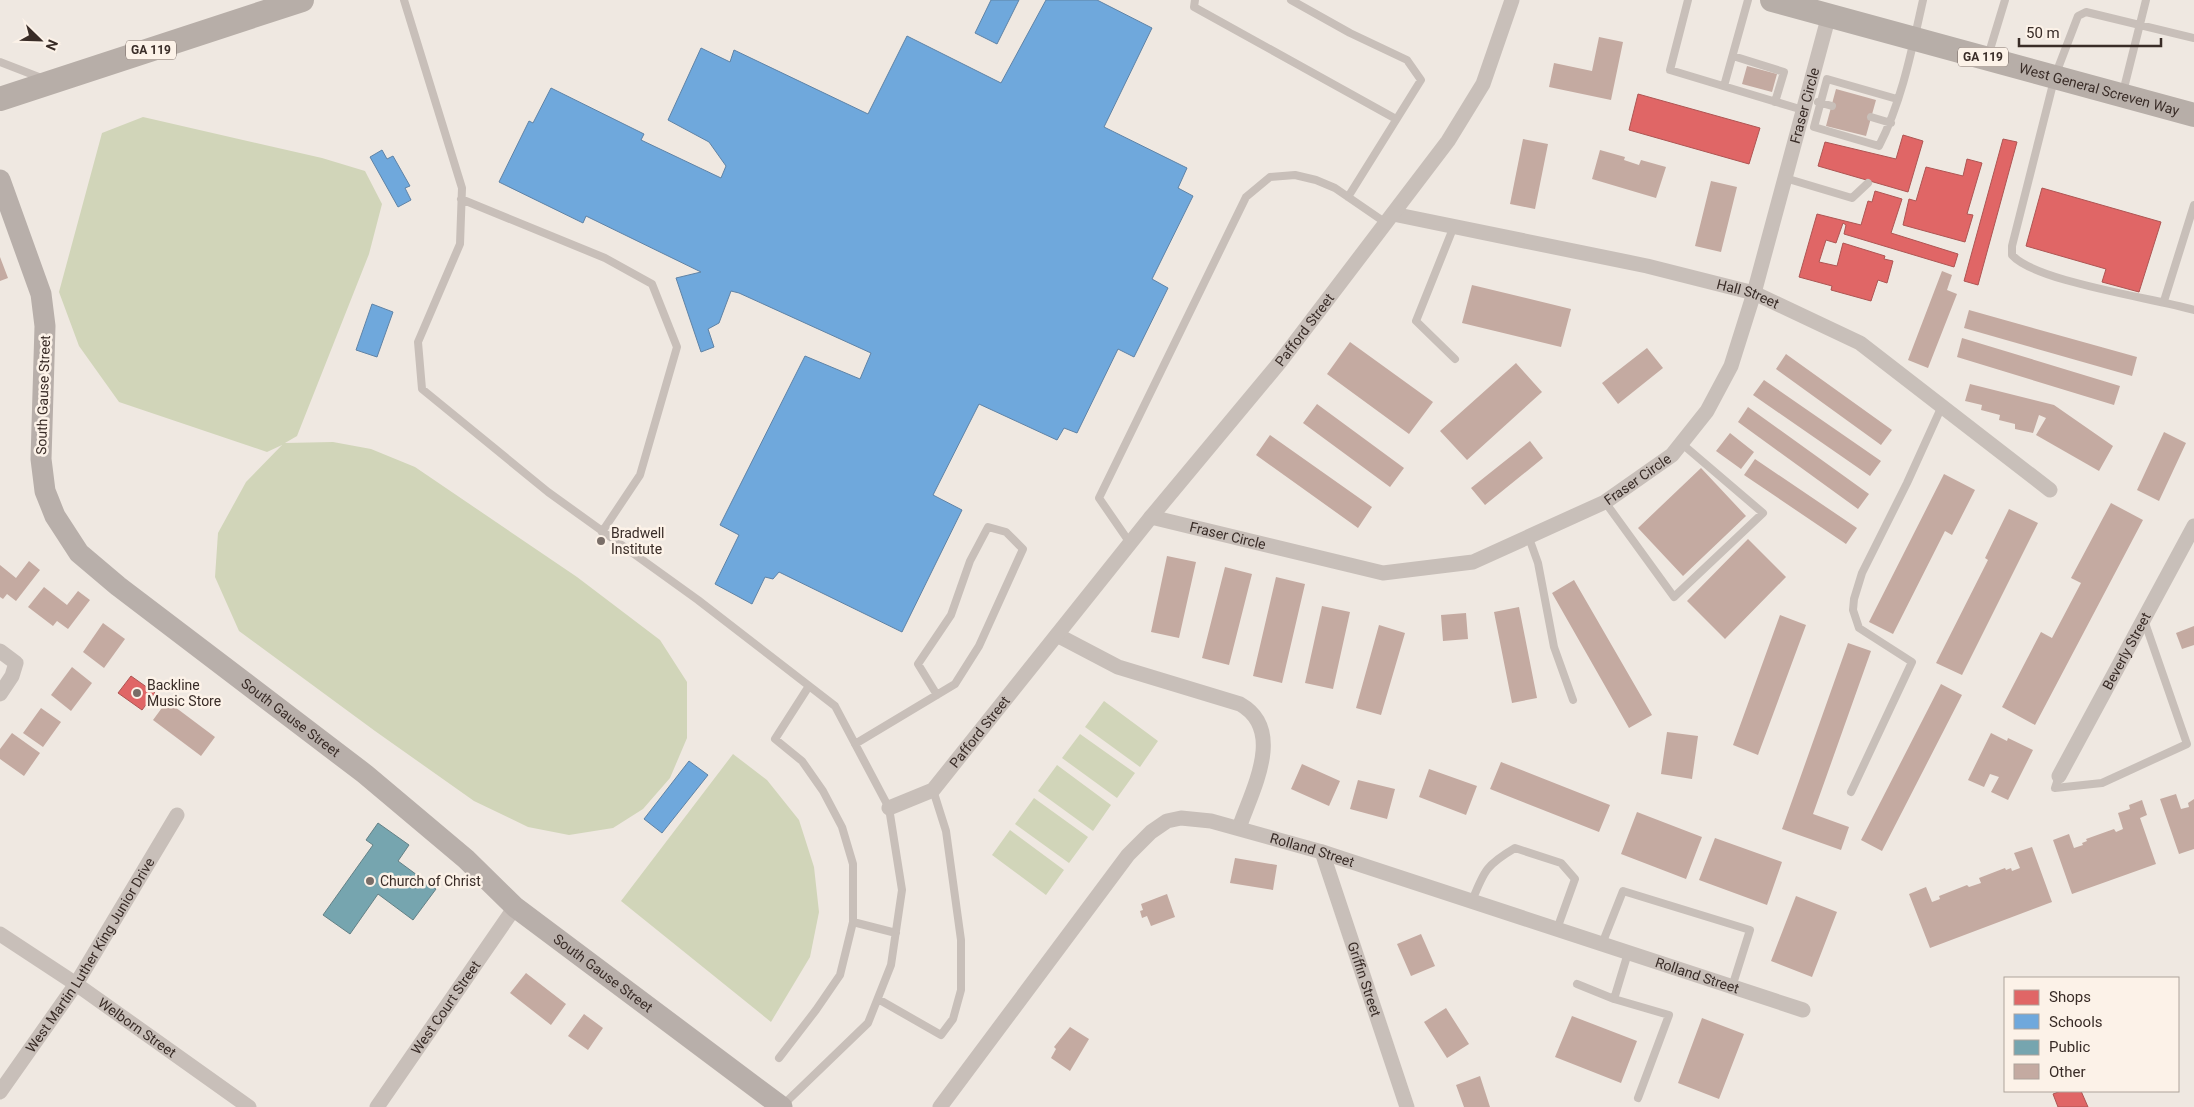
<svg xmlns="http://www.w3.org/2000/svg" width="2194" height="1107" font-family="Roboto,sans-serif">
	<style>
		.green { fill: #d1d5b9 }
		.shops { fill: #e06666; stroke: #ae5553 }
		.schools { fill: #6fa8dc; stroke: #5f83a6 }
		.public { fill: #76a5af; stroke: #648186 }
		.building { fill: #c4aaa1 }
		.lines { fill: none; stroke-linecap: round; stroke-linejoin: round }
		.lane { stroke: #c8bfb9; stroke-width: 8 }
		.street { stroke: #c8bfb9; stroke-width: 15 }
		.secondary { stroke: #b8afaa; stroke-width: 21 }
		.primary { stroke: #b7aea8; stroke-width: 24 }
		.poi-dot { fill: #796e68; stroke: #fcf2e8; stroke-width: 2 }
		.labels { text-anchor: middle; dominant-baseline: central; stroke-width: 5; stroke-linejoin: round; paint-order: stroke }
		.shield { fill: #fcf2e8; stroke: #746761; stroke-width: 1 }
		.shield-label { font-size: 12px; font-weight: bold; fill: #392c27 }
		.street-label { font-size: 14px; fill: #392c27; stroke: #fcf2e8 }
		.poi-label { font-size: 14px; fill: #392c27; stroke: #fcf2e8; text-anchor: start }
	</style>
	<rect width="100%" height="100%" fill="#efe8e1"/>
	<path class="green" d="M143 117 322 158 365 171 382 204 369 254 297 436 285 443 333 442 371 449 415 467 577 577 660 640 687 682V738L670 778 643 809 613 828 569 835 528 827 474 801 375 731 239 631 215 577 218 533 246 482 282 445 267 452 119 402 79 346 59 292 102 133Z
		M1104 701 1158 741 1140 767 1085 727Z
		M1080 734 1135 773 1117 798 1062 758Z
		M733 754 767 780 799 820 814 867 819 912 810 957 771 1022 621 901Z
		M1057 765 1111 805 1093 831 1038 791Z
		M1034 798 1088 837 1069 863 1015 824Z
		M1010 830 1064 870 1046 895 992 855Z"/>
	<path class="shops" d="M1638 94 1760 128 1749 164 1629 130Z
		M1903 135 1923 141 1908 192 1818 166 1825 142 1896 159Z
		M2003 139 2017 142 1978 285 1964 281Z
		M1967 159 1982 163 1967 214 1973 215 1965 242 1903 225 1909 199 1916 201 1926 167 1963 176Z
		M2042 188 2161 222 2139 292 2102 282 2106 269 2026 246Z
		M1875 191 1902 199 1891 233 1958 254 1954 267 1844 234 1846 225 1843 223 1836 243 1826 240 1819 262 1837 266 1843 243 1885 256 1884 259 1893 261 1887 283 1878 280 1871 301 1831 290 1832 286 1799 277 1817 214 1861 225 1868 201 1872 202Z
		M131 676 155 693 142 710 118 693Z
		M2061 1091H2081L2088 1107H2058L2053 1094Z"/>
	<path class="schools" d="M991 0H1019L997 44 975 33Z
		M1046 0H1097L1152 28 1104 127 1187 168 1178 188 1193 196 1152 279 1168 288 1134 357 1118 349 1077 433 1064 428 1057 440 979 404 933 495 962 510 902 632 779 572 773 579 765 577 752 604 715 584 739 535 720 525 805 356 860 379 871 353 739 293 731 291 719 323 708 329 714 347 701 352 676 278 701 272 586 216 583 223 499 182 529 121 533 123 551 88 644 134 641 140 721 178 726 166 709 142 668 120 701 48 730 62 734 50 868 114 907 36 1001 83Z
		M382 150 387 159 393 156 410 186 405 188 411 200 398 207 370 157Z
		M372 304 393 312 377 357 356 350Z
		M689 761 708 775 662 833 644 819Z"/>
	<path class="public" d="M378 823 409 845 398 861 436 889 413 920 378 894 350 934 323 915 373 845 366 840Z"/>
	<path class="building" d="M1599 37 1623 42 1611 100 1549 87 1554 63 1592 71Z
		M1747 66 1777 74 1772 92 1742 84Z
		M1836 89 1876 100 1866 136 1826 126Z
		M1523 139 1548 144 1535 209 1510 204Z
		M1600 150 1625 157 1624 160 1639 165 1641 160 1666 167 1656 198 1592 179Z
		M1711 181 1737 187 1721 252 1695 246Z
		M0 257 8 278 0 281Z
		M1942 271 1952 275 1947 290 1957 294 1928 368 1908 360Z
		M1472 285 1571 309 1561 347 1462 323Z
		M1969 310 2137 357 2132 376 1964 328Z
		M1962 338 2120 386 2114 405 1957 357Z
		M1350 342 1433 402 1409 434 1327 374Z
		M1647 348 1663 368 1618 404 1602 383Z
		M1786 354 1892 430 1881 445 1776 369Z
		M1516 363 1542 392 1467 460 1440 431Z
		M1764 380 1881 461 1870 476 1753 395Z
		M1970 384 2054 405 2113 446 2099 471 2036 435 2046 418 2039 415 2033 433 2015 429V424L1999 420 2000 415 1981 410 1982 405 1965 401Z
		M1317 404 1404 468 1390 487 1303 423Z
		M1748 407 1869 494 1858 509 1738 422Z
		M2164 432 2186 443 2159 501 2137 490Z
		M1730 433 1754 452 1741 469 1716 451Z
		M1270 435 1372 507 1358 528 1256 455Z
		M1530 441 1543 458 1485 505 1471 488Z
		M1755 459 1857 528 1846 544 1744 475Z
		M1701 468 1746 516 1683 576 1638 528Z
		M1944 474 1975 490 1952 535 1945 531 1893 634 1869 622Z
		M2111 503 2143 520 2035 725 2002 707 2041 632 2052 638 2081 583 2071 578Z
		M2009 509 2038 523 1962 675 1936 663 1988 560 1985 558Z
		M1748 539 1786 577 1725 639 1687 601Z
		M1167 556 1196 562 1179 638 1151 632Z
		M29 561 40 570 16 601 7 594 3 599 0 597V565L16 578Z
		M1225 567 1252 574 1229 665 1202 658Z
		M1276 577 1305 584 1282 683 1253 676Z
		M1574 580 1652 715 1629 728 1552 593Z
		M44 587 67 605 78 591 90 600 68 629 57 621 53 626 28 607Z
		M1322 606 1350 612 1333 689 1305 683Z
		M1519 607 1537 698 1512 703 1494 612Z
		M1466 613 1468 639 1443 641 1441 615Z
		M1780 615 1806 625 1758 755 1733 745Z
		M103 623 125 639 104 668 83 652Z
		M1379 625 1405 633 1381 715 1356 708Z
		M2194 626V645L2182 649 2176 633Z
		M1848 643 1871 651 1813 814 1849 827 1841 850 1782 829Z
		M72 667 92 683 71 711 51 695Z
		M1941 684 1962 695 1882 851 1861 840Z
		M167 701 215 737 201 756 153 720Z
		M41 708 61 722 43 747 23 733Z
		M1667 732 1698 736 1692 779 1661 774Z
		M12 733 40 753 24 776 0 759V749Z
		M1991 733 2007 741 2008 738 2033 750 2008 800 1991 792 1999 777 1990 774 1984 787 1968 780Z
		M1501 762 1610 805 1599 832 1490 789Z
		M1302 764 1340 781 1329 806 1291 789Z
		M1429 769 1477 786 1466 815 1419 797Z
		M1358 780 1395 789 1387 819 1350 809Z
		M2176 794 2181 809 2189 807 2188 803 2194 799V849L2179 854 2160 799Z
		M2142 800 2147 815 2140 818 2156 864 2072 894 2053 840 2069 834 2074 848 2083 845 2082 843 2087 841 2086 839 2114 829 2116 832 2123 829 2118 813 2130 809 2129 805Z
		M1637 812 1702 837 1686 879 1621 854Z
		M1715 838 1782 862 1767 905 1699 880Z
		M2032 847 2052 902 1930 948 1909 894 1926 887 1932 902 1940 899 1939 896 1967 885 1969 887 1981 883 1979 878 2005 868 2006 870 2011 868 2012 871 2020 868 2014 853Z
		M1235 858 1277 865 1273 890 1230 883Z
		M1167 894 1175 917 1151 926 1147 916 1142 918 1140 911 1143 910 1141 904Z
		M1796 896 1837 912 1812 977 1771 961Z
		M1421 934 1435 966 1411 976 1397 944Z
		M526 973 566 1004 551 1025 510 993Z
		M1446 1008 1469 1044 1447 1058 1424 1022Z
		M584 1014 603 1028 588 1050 568 1036Z
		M1572 1016 1637 1041 1621 1083 1555 1057Z
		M1702 1018 1744 1034 1719 1099 1678 1083Z
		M1070 1027 1089 1039 1070 1071 1051 1058 1056 1049 1054 1047Z
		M1480 1076 1490 1107H1464L1456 1085Z"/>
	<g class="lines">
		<path class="lane" d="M404 0 462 188 460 244 418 342 422 389 548 492 698 600 835 706 889 808 902 890 891 965 868 1023 782 1106
			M1195 0 1194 7 1396 119
			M1291 0 1350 33 1407 60 1421 80 1348 197
			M1688 0 1670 70 1803 110
			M2194 38 2086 12 2078 16 2055 76 2012 246V255C2036 282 2154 298 2194 310
			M1733 56 1784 72 1775 102
			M1988 56 2005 0
			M0 62 44 79
			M1724 86 1748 0
			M2123 92 2146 0
			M1897 99 1827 79 1814 127 1879 146C1902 101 1912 49 1923 0
			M1818 102 1832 106
			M1871 117 1891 123
			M1785 178 1852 198 1868 183
			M461 199 605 258 652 284 677 347 640 475 602 532
			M1454 226 1416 321 1455 359
			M2164 301 2194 205
			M1605 502 1674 597 1763 513 1681 443
			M1529 538 1538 563 1554 647 1573 700
			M1130 543 1099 498 1246 197 1270 177 1295 175 1316 180 1335 188 1386 223
			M855 744 955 684 979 646 1023 549 1006 532 988 527 970 561 951 615 918 664 937 695
			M2059 776 2055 788 2102 783 2187 744 2144 620
			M1851 792 1912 662 1859 628 1853 610 1854 599 1862 573 1907 483 1942 406
			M1472 901C1484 871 1486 865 1515 848L1561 863 1575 879 1557 929
			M853 922 896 933
			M1602 944 1623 891 1750 930 1732 987
			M1628 953 1614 999 1669 1015 1638 1098
			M1577 984 1614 999
			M878 999 941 1035 953 1019 961 990V940L946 831 933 790
			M779 1058 816 1010 840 975 853 922V864L842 827 823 791 802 761 775 739 809 686"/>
		<g class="street">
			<path id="s1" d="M1393 214 1647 266 1754 293 1860 343 2050 490"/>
			<path id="s2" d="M1151 517 1383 573 1473 562 1605 502 1672 455 1707 411 1731 366 1754 293 1829 15"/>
			<path d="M1057 635 1118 667 1240 704C1286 730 1252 790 1239 828"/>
			<path d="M0 651 16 663 12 676 0 694"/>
			<path id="s3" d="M2059 776 2194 526"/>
			<path id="s4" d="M889 808 933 790 1151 517 1280 362 1448 141 1483 84 1512 0"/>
			<path id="s5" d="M1322 852 1407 1107"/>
			<path id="s6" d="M0 934 76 984 249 1107"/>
			<path id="s7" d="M0 1092 76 984 177 815"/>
			<path id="s8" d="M377 1107 515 907"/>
			<path id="s9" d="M940 1107 1128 855 1151 832 1167 821 1181 818 1211 821 1322 852 1803 1010"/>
		</g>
		<path class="secondary" id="s10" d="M0 180 41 294 45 326 41 459 45 491 55 516 79 553 118 586 365 774 466 859 515 907 782 1107"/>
		<g class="primary">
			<path id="s11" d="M1772 0 2194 115"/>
			<path d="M0 99 302 0"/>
		</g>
	</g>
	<g class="poi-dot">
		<circle cx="601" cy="541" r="5"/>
		<circle cx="137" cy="693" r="5"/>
		<circle cx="370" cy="881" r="5"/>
	</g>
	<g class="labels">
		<g class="shield">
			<rect x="126" y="40.5" width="50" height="19" rx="4"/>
			<rect x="1958" y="47.5" width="50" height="19" rx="4"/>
		</g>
		<g class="shield-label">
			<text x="151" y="50">GA 119</text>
			<text x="1983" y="57">GA 119</text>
		</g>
		<g class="street-label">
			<text stroke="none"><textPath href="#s11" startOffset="339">West General Screven Way</textPath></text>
			<text stroke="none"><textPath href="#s2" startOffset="934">Fraser Circle</textPath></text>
			<text stroke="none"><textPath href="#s1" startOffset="364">Hall Street</textPath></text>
			<text stroke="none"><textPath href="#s4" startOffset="639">Pafford Street</textPath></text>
			<text transform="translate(43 395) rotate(-88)">South Gause Street</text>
			<text stroke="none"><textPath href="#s2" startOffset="514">Fraser Circle</textPath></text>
			<text stroke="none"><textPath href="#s2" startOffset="79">Fraser Circle</textPath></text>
			<text stroke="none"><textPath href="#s3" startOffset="142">Beverly Street</textPath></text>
			<text stroke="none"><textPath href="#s10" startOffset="658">South Gause Street</textPath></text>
			<text stroke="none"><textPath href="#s4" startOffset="122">Pafford Street</textPath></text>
			<text stroke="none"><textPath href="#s9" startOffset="516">Rolland Street</textPath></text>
			<text stroke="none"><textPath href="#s7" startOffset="164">West Martin Luther King Junior Drive</textPath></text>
			<text stroke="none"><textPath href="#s10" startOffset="1062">South Gause Street</textPath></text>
			<text stroke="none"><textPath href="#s9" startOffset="921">Rolland Street</textPath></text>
			<text stroke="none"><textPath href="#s5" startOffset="134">Griffin Street</textPath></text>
			<text stroke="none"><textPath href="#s8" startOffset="121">West Court Street</textPath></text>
			<text stroke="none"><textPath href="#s6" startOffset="166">Welborn Street</textPath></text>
		</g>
		<g class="poi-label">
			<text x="611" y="533">Bradwell<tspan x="611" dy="16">Institute</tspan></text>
			<text x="147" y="685">Backline<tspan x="147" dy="16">Music Store</tspan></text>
			<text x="380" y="881">Church of Christ</text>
		</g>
	</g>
	<rect x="2004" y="977" width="175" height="115" fill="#fcf2e8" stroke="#aea39b"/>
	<rect x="2014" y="990" width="25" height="15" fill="#e06666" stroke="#aea39b"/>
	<text x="2049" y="1002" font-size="15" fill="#392c27">Shops</text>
	<rect x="2014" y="1014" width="25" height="15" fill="#6fa8dc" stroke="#aea39b"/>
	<text x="2049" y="1027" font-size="15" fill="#392c27">Schools</text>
	<rect x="2014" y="1040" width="25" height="15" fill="#76a5af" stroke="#aea39b"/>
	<text x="2049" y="1052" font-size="15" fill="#392c27">Public</text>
	<rect x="2014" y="1064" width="25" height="15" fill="#c4aaa1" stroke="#aea39b"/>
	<text x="2049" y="1077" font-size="15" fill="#392c27">Other</text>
	<g transform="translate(40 40) rotate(113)" stroke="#fcf2e8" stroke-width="4" paint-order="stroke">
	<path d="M0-4L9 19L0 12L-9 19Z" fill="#392c27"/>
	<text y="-8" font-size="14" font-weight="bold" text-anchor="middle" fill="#392c27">N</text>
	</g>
	<path d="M2019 38v8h142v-8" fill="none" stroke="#392c27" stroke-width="2.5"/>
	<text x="2026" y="38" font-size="15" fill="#392c27" stroke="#fcf2e8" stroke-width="4" paint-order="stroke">50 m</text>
</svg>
